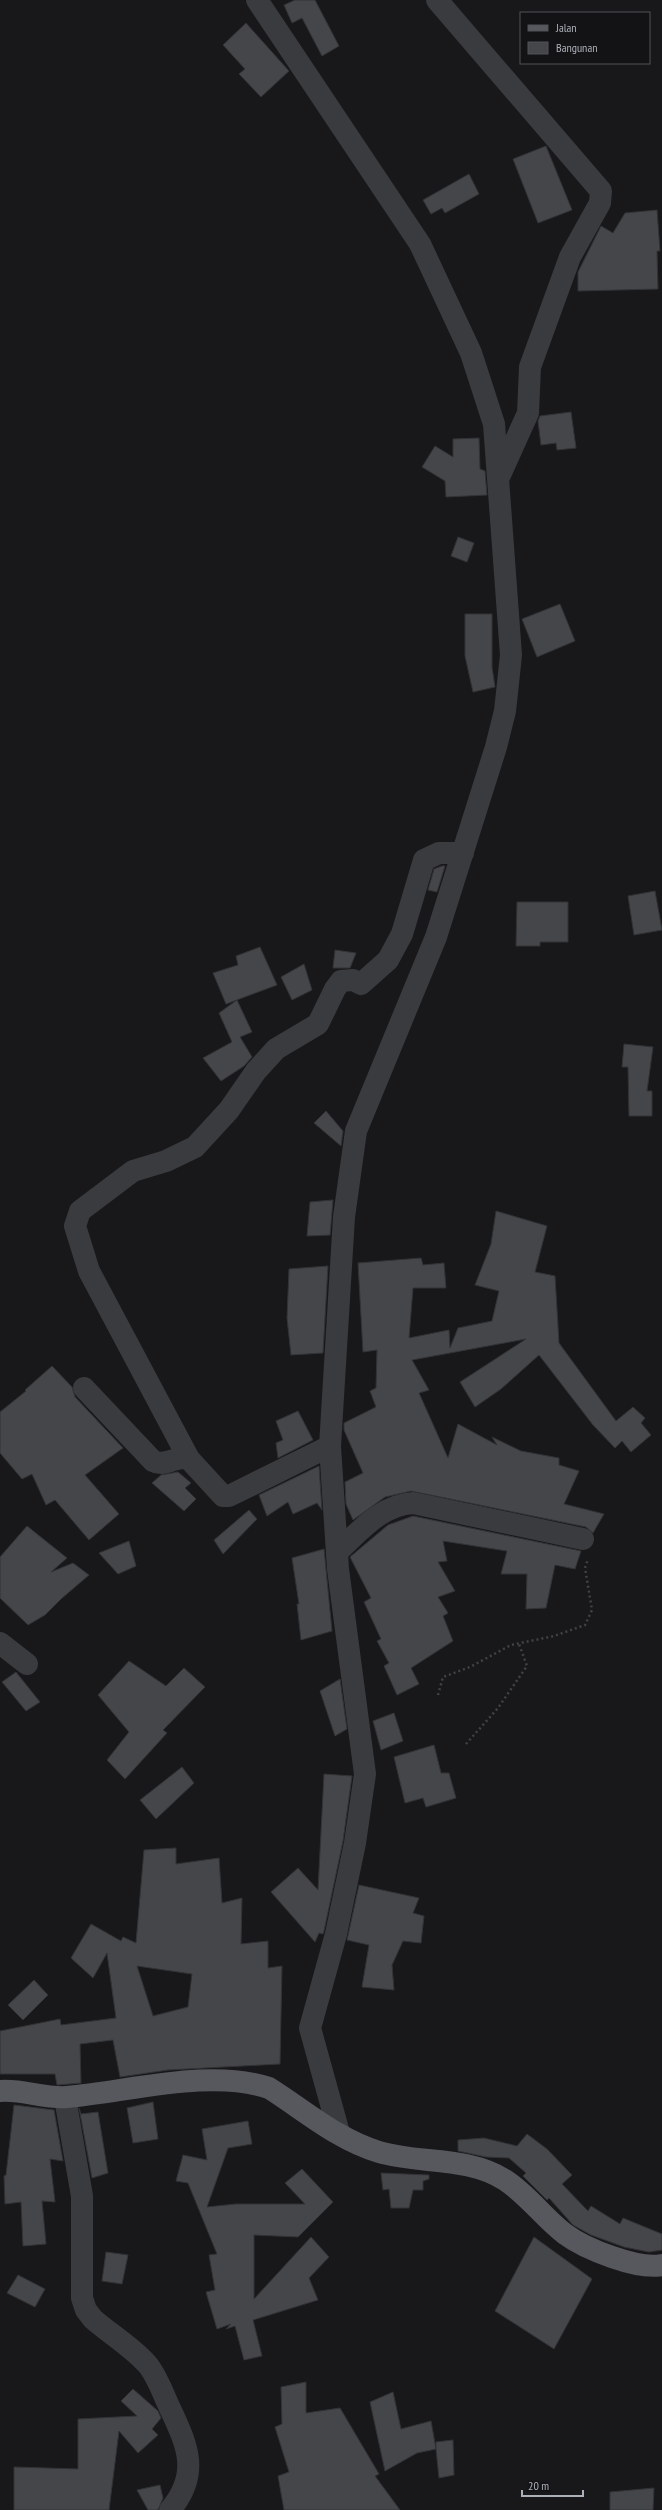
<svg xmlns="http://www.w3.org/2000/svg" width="662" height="2510" font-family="'PT Sans Narrow',sans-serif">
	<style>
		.building { fill: #45464a; stroke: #323336; fill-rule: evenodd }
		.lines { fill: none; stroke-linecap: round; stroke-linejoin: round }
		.path { stroke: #404246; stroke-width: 2.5; stroke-dasharray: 2 3; stroke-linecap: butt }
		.minor { stroke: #3a3b3f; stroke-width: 22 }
		.major { stroke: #56585e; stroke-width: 22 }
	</style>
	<rect width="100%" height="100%" fill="#18181a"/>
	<path class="building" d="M295 0H315L339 46 322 56 302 18 292 23 284 5Z
		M246 23 289 71 261 97 239 74 245 69 223 45Z
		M546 146 572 210 538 223 513 159Z
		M469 174 479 194 445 213 442 208 431 214 423 200Z
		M657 210 660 251H657L658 289 578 291V272L601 226 613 233 625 213Z
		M571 412 576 448 557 450 556 443 541 445 538 421 540 416Z
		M479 438 480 469 485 471 487 495 446 497 445 481 422 467 435 446 453 457V439Z
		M458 537 474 543 467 562 451 556Z
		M560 604 575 641 537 657 522 619Z
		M465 614H492V667L495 687 473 692 465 656Z
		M442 866H445L437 892 428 890 434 869Z
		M655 891 662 930 634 935 628 896Z
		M517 902H568V942H540V946H516Z
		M260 947 277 985 226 1004 213 973 238 965 236 956Z
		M335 950 356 953 350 968H333Z
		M304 964 312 990 292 1000 281 977Z
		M237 1000 252 1032 240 1037 252 1057 244 1066 221 1081 203 1058 232 1042 219 1013Z
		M624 1044 653 1047 647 1091H652V1116H629L628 1067H622Z
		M326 1111 343 1131 341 1146 314 1123Z
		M333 1200 330 1235 307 1236 310 1202Z
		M496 1211 547 1226 535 1272 555 1276 559 1343 616 1421 633 1407 645 1418 641 1423 651 1435 631 1452 622 1441 615 1448 593 1425 539 1355 501 1389 475 1407 460 1382 526 1339 412 1360 429 1390 419 1393 448 1458 458 1424 497 1445 492 1437 521 1451 559 1458V1465L579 1471 564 1504 604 1514 593 1533 586 1527 411 1491 385 1497 353 1520 346 1504 345 1482 363 1473 344 1430V1423L376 1407 370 1391 376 1388 377 1350 363 1352 358 1263 421 1258 423 1265 444 1263 446 1288H413L409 1338 449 1330 450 1348 458 1328 492 1321 499 1291 475 1285 491 1244Z
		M328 1266 323 1353 291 1355 287 1318 289 1269Z
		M52 1366 72 1387 75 1397 123 1448 85 1475 119 1514 89 1540 55 1500 46 1505 32 1474 22 1479 0 1453V1412L26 1391 25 1390Z
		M298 1411 313 1440 278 1458 276 1443 283 1440 276 1421Z
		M319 1466 322 1510 317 1503 293 1514 288 1502 267 1516 259 1495Z
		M178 1472 191 1483 185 1488 196 1499 184 1511 152 1483 161 1475Z
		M249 1510 257 1519 223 1554 214 1540Z
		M413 1516 581 1551 575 1569 555 1565 546 1608 526 1609 527 1574H501L507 1551 443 1541 447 1561 438 1562 455 1591 438 1597 448 1613 443 1616 453 1641 411 1668 419 1684 397 1695 384 1666 389 1663 377 1641 381 1639 364 1602 371 1598 350 1557 388 1525Z
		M27 1526 67 1558 51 1572 73 1563 89 1575 61 1599 45 1615 28 1625 0 1598V1557Z
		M129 1541 136 1566 118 1574 99 1553Z
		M324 1549 332 1631 301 1640 297 1604H299L292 1558Z
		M129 1661 166 1686 184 1668 205 1687 163 1730 167 1733 125 1779 107 1760 129 1732 98 1695Z
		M16 1672 40 1702 26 1711 2 1682Z
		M340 1679 347 1729 335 1736 320 1691Z
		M394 1713 403 1741 381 1750 373 1721Z
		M434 1745 441 1773H449L456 1798 426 1807 423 1798 405 1803 394 1757Z
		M182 1767 194 1783 156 1819 140 1800Z
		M324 1774 352 1776 343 1841 324 1931 323 1934 319 1933 315 1942 271 1892 298 1868 318 1890Z
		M176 1848V1864L219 1858 222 1903 242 1898 241 1944 268 1941V1968L282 1966 280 2064 168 2070 120 2077 113 2040 80 2044 81 2083 57 2085 55 2074H0V2031L60 2019 61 2025 116 2018 107 1953 93 1978 71 1958 91 1924 121 1941 123 1937 136 1943 144 1850ZM137 1966 192 1974 188 2007 153 2016Z
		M359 1885 419 1898 413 1913 424 1916 421 1943 403 1941 392 1965 394 1990 362 1987 369 1945 347 1940Z
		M34 1980 48 1995 23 2020 8 2005Z
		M153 2102 158 2139 133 2143 127 2108Z
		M14 2105 54 2110 63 2161 50 2159 55 2202 42 2201 46 2244 23 2246 21 2202 5 2204 4 2176 6 2175Z
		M79 2108 81 2114 98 2112 108 2173 92 2178Z
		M248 2121 252 2144 228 2148 207 2207 236 2204H305L285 2183 302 2169 333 2202 298 2237 254 2235V2299L311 2237 329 2257 309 2278 318 2300 253 2320 262 2356 244 2360 235 2326 226 2329 231 2324 217 2329 206 2292 215 2290 209 2255 217 2254 188 2183 176 2181 183 2155 207 2160 202 2129Z
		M527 2134 547 2149 572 2175 562 2184 588 2211 591 2206 620 2224 623 2218 662 2234V2250L649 2252 624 2247 591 2235 573 2225 549 2198 547 2200 523 2176 526 2173 509 2158 486 2157 458 2151V2140L484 2138 517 2146Z
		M381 2173 429 2175V2179L423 2181V2190H413L409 2208H391L389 2189 383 2190Z
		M534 2237 592 2279 554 2349 495 2311Z
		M106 2252 128 2255 122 2284 102 2281Z
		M18 2275 45 2289 35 2307 7 2293Z
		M306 2382V2413L340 2408 379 2474 375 2476 400 2510H284L278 2476 289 2472 275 2427 282 2424 281 2387Z
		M133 2389 158 2411 161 2418 152 2429 158 2435 138 2453 119 2431 109 2510H14V2467L78 2469V2419L137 2416 121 2401Z
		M393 2392 401 2429 431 2421 436 2449V2442L453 2440 454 2475 439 2478 436 2449 417 2453 385 2471 370 2402Z
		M160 2485 163 2498 158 2510H148L137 2490Z
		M654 2488 653 2510H610V2492Z"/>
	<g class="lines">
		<path class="path" d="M438 1695 443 1677 470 1667 511 1645 554 1636 585 1625 592 1610 585 1568 588 1559
			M466 1744 498 1708 527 1666 519 1644"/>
		<path class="minor" d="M257 0 420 244 471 353 494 424 511 655 505 711 496 747 436 937 356 1131 344 1217 330 1446 338 1569 365 1774 355 1843 336 1934 310 2028 339 2133
			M437 0 601 191 600 203 570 257 530 367 528 413 500 475
			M84 1388 153 1461C166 1468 177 1454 189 1459L223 1496H229L330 1446
			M189 1459 89 1271 75 1226 80 1211 133 1171 166 1161 195 1147 229 1110 256 1071 276 1049 318 1024 335 989 341 981 353 980 361 984 388 960 402 934 424 860 439 853H463
			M337 1552C360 1531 381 1505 413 1503L583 1539
			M0 1643 27 1664
			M65 2098 82 2196V2298L86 2310 93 2319C110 2334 131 2346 147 2364 156 2374 162 2391 168 2404 186 2443 202 2472 170 2510"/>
		<path class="major" d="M0 2091C22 2089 46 2099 67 2097 128 2092 210 2068 269 2088 304 2110 338 2140 379 2152 419 2164 468 2156 505 2180 528 2195 544 2218 565 2234 585 2249 638 2270 662 2265"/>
	</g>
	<rect x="520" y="12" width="130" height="52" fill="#131315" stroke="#505257"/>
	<rect x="528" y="25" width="20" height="6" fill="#56585e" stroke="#505257"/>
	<text x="556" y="32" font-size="12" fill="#acb0b9">Jalan</text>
	<rect x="528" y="42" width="20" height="12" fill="#45464a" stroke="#505257"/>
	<text x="556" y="52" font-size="12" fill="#acb0b9">Bangunan</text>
	<path d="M522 2490v6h61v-6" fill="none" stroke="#acb0b9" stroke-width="2"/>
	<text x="528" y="2490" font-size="12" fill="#acb0b9" stroke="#131315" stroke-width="3" paint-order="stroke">20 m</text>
</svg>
